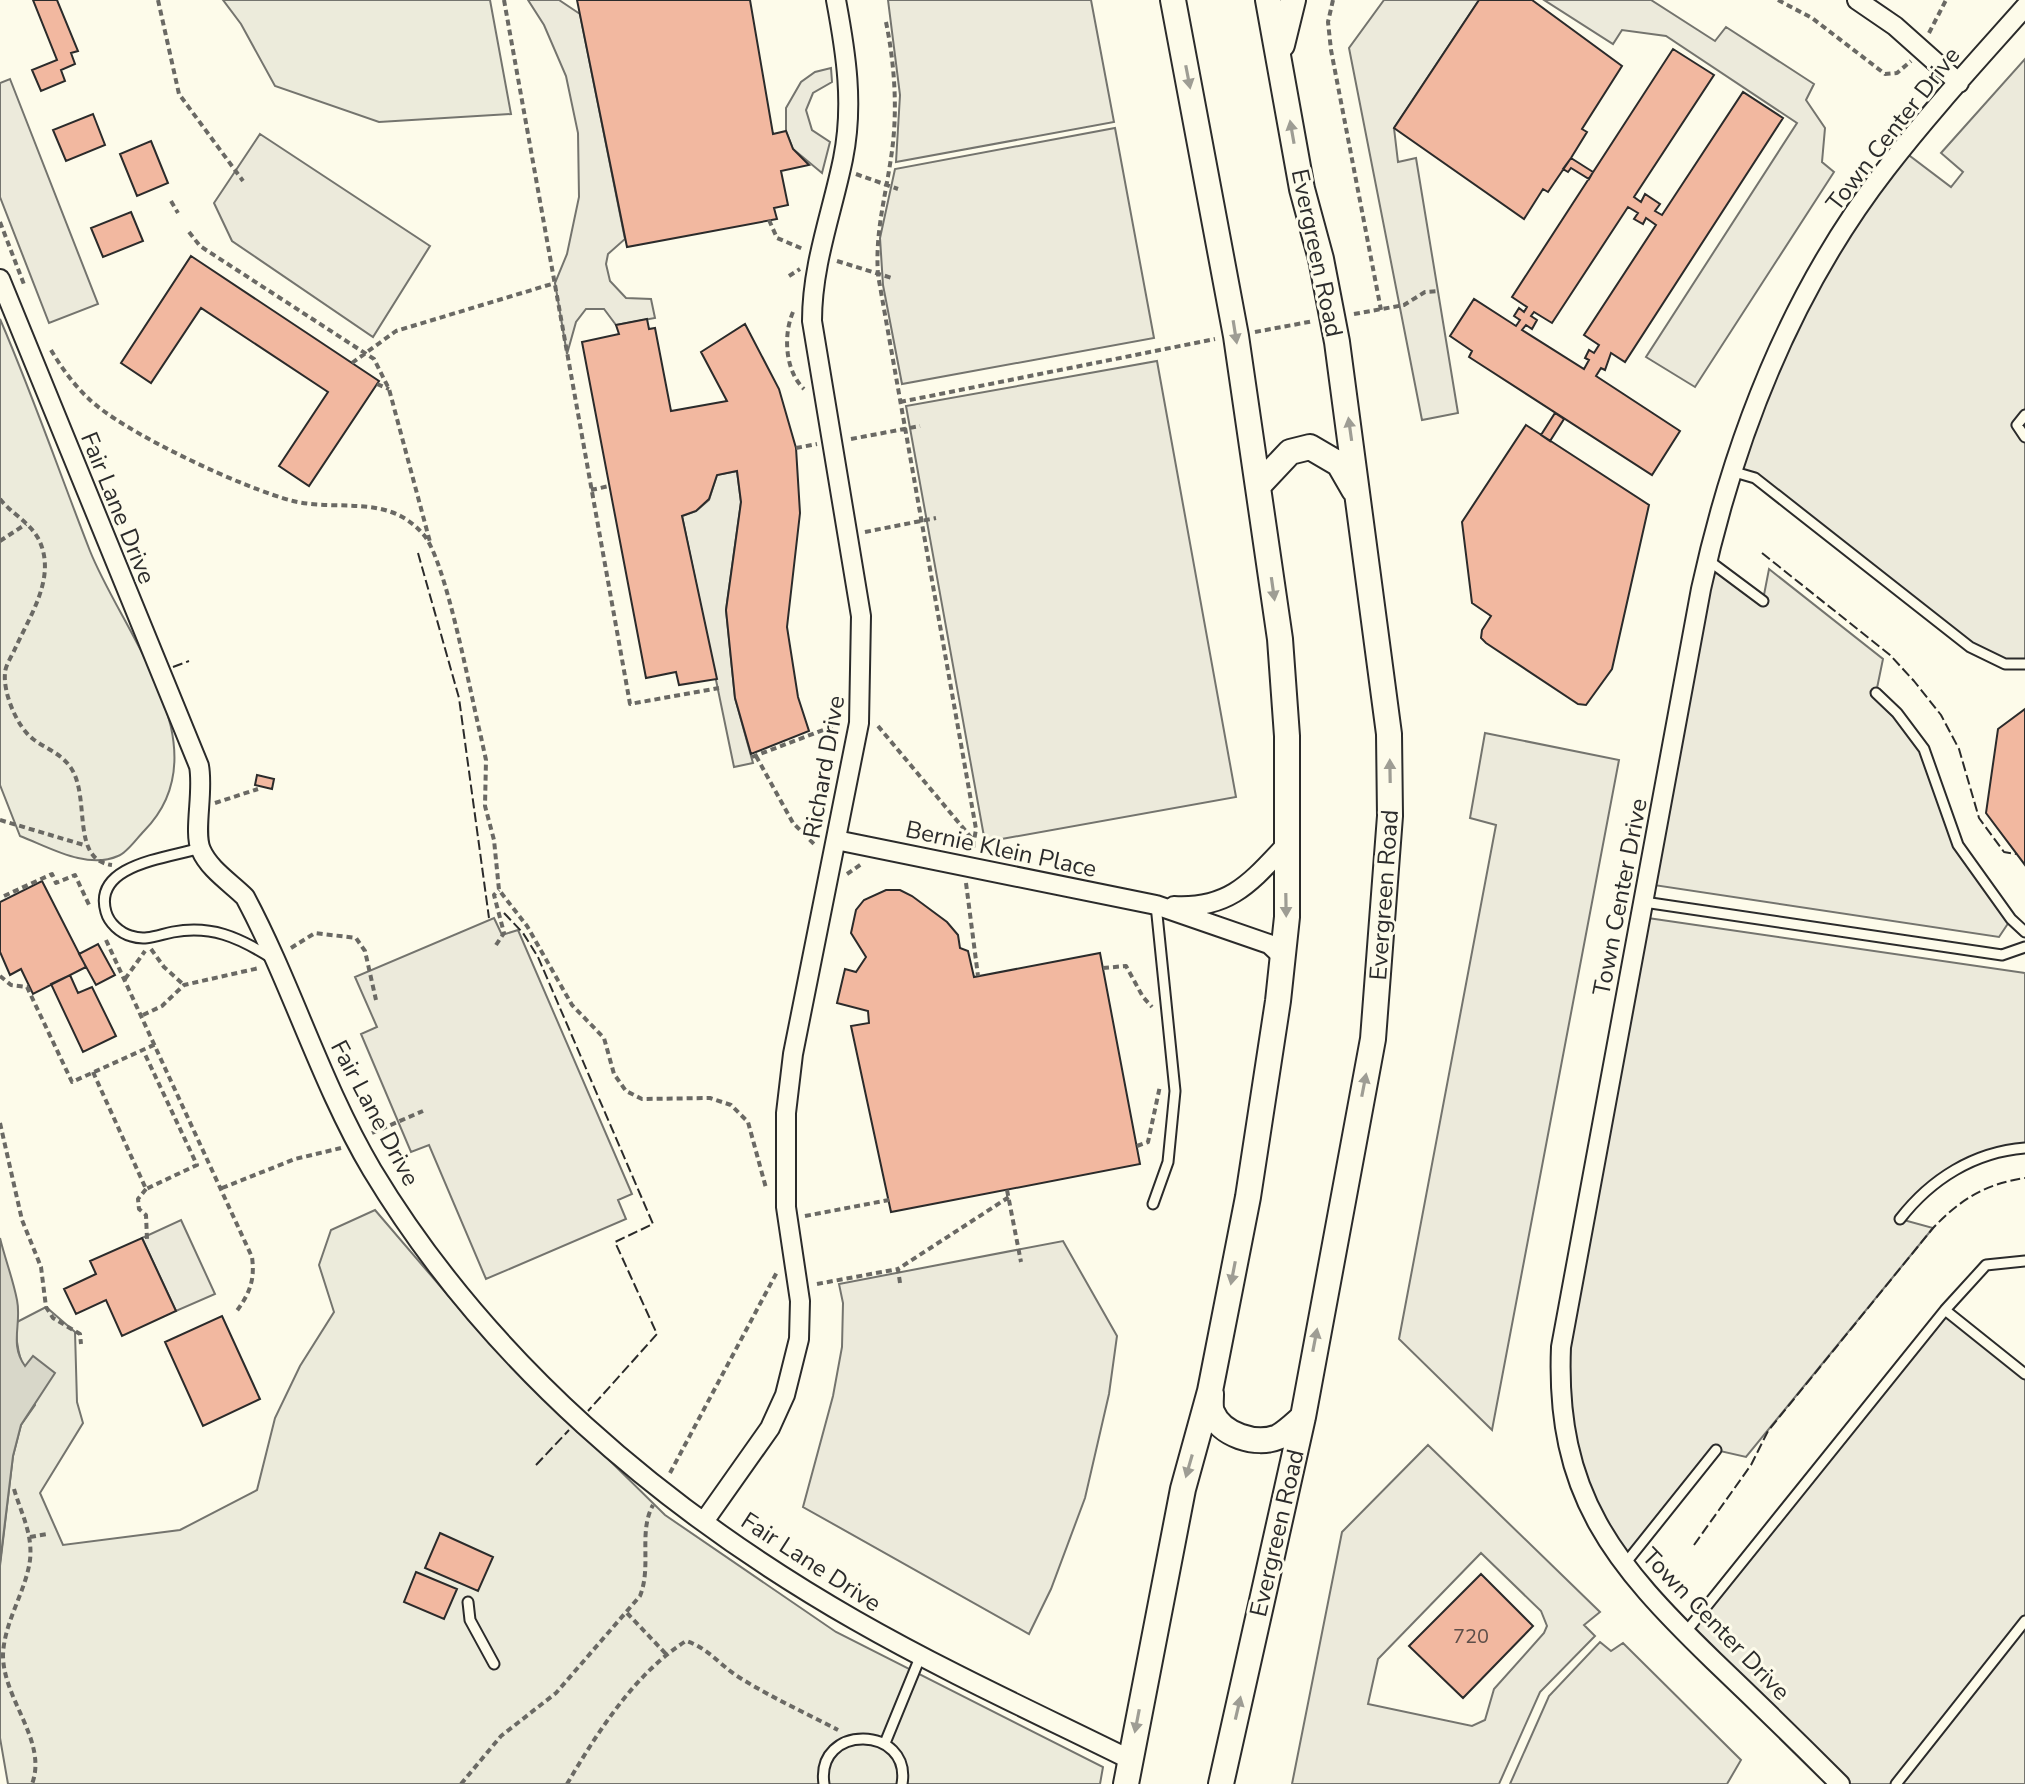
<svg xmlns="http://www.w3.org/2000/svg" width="2025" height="1784" font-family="'Nunito Sans',sans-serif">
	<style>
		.green { fill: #ecebdb; stroke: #74746e; stroke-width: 2 }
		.parking { fill: #eceadb; stroke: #74746e; stroke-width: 2; fill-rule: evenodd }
		.water { fill: #d8d7c9; stroke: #74746e; stroke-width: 2 }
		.building { fill: #f2b8a0; stroke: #2b2b2b; stroke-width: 2; fill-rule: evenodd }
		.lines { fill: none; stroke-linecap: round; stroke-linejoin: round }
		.lane-casing { stroke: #2b2b2b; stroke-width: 13 }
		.street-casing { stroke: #2b2b2b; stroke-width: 22 }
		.secondary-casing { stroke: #2b2b2b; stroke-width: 28 }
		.path { stroke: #6a6964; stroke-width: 4; stroke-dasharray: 6 4; stroke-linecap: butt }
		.lane { stroke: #fdfbea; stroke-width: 9 }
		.street { stroke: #fdfbea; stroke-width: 18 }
		.secondary { stroke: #fdfbea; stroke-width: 24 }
		.fence { stroke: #2b2b2b; stroke-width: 2; stroke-dasharray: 10 4; stroke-linecap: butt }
		.oneway { fill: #9e9d94 }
		.labels { text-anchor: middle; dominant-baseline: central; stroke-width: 6; stroke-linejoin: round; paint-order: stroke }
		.number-label { font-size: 20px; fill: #5d4e48 }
		.street-label { font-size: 24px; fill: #2b2b2b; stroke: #fdfbea }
	</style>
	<rect width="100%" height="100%" fill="#fdfbea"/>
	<path class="green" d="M223 0H490L511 114 379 122 275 86 241 24Z
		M0 319C33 396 60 474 90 551 123 634 225 749 144 831 137 838 127 853 118 856 87 870 49 847 20 836L0 785Z
		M375 1210 482 1335 665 1515 836 1632 1103 1767 1100 1784H8L0 1738V1566L13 1456 21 1425 35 1405C28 1376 13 1351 17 1322L46 1307 75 1332 77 1402 83 1423 40 1493 63 1545 180 1530 257 1490 275 1418 300 1366 334 1312 319 1265 331 1230Z"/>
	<path class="parking" d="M528 0H559L580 14 625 239 608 254 606 264 610 281 626 298 651 299 655 318 616 325 604 309H586L576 322 567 354 555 283 567 254 579 197 578 133 566 76 544 25Z
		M888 0H1091L1114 122 896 162 900 95Z
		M1384 0H1479L1394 128 1398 162 1416 158 1458 413 1422 420 1349 48Z
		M1544 0H1651L1715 41 1726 27 1814 84 1806 100 1825 128 1822 162 1834 172 1695 387 1646 357 1797 123 1666 36 1622 30 1613 44Z
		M2025 59V415L2017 425 2025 437V664H2005L1970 647 1756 478 1731 471 1772 362 1902 150 1951 187 1963 172 1941 153Z
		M831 68 832 82 813 93 806 110 812 130 830 142 822 173 793 149 786 131V108L801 82 815 72Z
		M10 79 98 304 49 323 0 197V83Z
		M1115 128 1154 338 902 384 883 285 880 238 895 169Z
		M260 134 430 246 373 337 232 241 214 203Z
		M1157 361 1236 797 985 842 906 406Z
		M737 471 741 502 726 610 735 698 753 763 734 767 682 516 696 511 709 500 717 475Z
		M1708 559 1763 600 1769 569 1883 659 1876 693 1924 749 1958 845 2011 919 1999 937 1647 884Z
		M1485 733 1619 760 1492 1430 1399 1339 1496 825 1470 818Z
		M1641 917 2025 973V1148L1952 1172 1900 1219 1933 1228 1746 1457 1716 1450 1624 1565 1608 1544 1561 1401Z
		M494 918 502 935 518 930 632 1194 618 1200 626 1219 486 1279 429 1145 411 1152 361 1034 377 1027 355 977Z
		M181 1220 215 1294 176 1311 142 1238Z
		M1063 1241 1117 1336 1109 1394 1085 1498 1051 1589 1029 1634 803 1507 833 1396 842 1347 843 1303 839 1284Z
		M1945 1310 2025 1374V1784H1840L1685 1633Z
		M1428 1445 1600 1612 1584 1625 1595 1636 1540 1692 1499 1784H1292L1342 1532ZM1481 1553 1541 1611 1547 1626 1544 1633 1494 1689 1485 1720 1472 1726 1368 1704 1378 1659Z
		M1600 1642 1611 1651 1623 1643 1741 1760 1727 1784H1510L1549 1696Z"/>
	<path class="water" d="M0 1238C5 1259 13 1279 17 1300 22 1324 9 1344 25 1366L33 1356 55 1373 21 1425 13 1456 0 1563Z"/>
	<path class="building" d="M33 0H57L78 51 71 53 75 64 61 70 65 81 41 91 32 70 57 60Z
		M577 0H750L773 134 786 131 793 149 809 165 781 171 788 205 774 208 777 219 627 247Z
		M1479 0H1532L1622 66 1582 129 1587 132 1571 158 1548 192 1543 189 1524 219 1394 128Z
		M1673 49 1714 75 1634 197 1641 202 1645 194 1660 204 1655 211 1662 215 1743 92 1783 118 1625 362 1611 353 1605 370 1601 368 1596 376 1680 431 1652 475 1469 357 1472 351 1450 336 1474 299 1516 326 1520 320 1514 316 1519 308 1524 312 1527 307 1512 297ZM1628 207 1638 213 1634 219 1643 224 1646 218 1656 225 1584 335 1599 345 1594 353 1589 350 1585 358 1589 360 1584 369 1522 330 1526 325 1532 329 1537 320 1531 316 1534 312 1552 323Z
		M93 114 105 145 66 161 53 130Z
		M151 141 168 183 137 196 120 154Z
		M1571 158 1593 172 1589 179 1571 168 1568 172 1563 169Z
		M131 212 143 241 103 257 91 228Z
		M191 256 379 381 309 486 279 466 328 392 201 308 151 383 121 363Z
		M647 319 649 329 655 328 671 411 727 401 701 352 745 324 779 389 796 448 800 513 787 627 798 697 809 731 751 754 735 698 726 610 741 502 737 471 717 475 709 499 696 511 682 516 717 679 679 685 676 672 646 678 582 342 619 334 616 325Z
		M1555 413 1564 419 1550 441 1541 435Z
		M1526 425 1649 505 1612 669 1586 705 1578 704 1486 643 1481 638 1482 630 1491 616 1472 603 1462 522Z
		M2025 709V865L1986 813 1998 729Z
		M257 775 274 779 272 789 255 785Z
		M42 881 86 967 33 994 21 969 10 975 0 952V902Z
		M886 890H900L912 896 947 922 958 935 960 948 968 951 974 977 1100 953 1140 1164 891 1212 851 1026 869 1023 868 1011 837 1003 845 969 856 972 866 957 851 933 856 910 864 900Z
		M98 944 115 975 96 985 79 954Z
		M70 975 78 993 92 987 116 1036 83 1052 51 984Z
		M142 1238 176 1311 122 1336 106 1300 76 1314 64 1289 96 1274 90 1261Z
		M222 1316 260 1399 203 1426 165 1342Z
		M440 1533 493 1557 478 1591 425 1568Z
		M416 1572 457 1589 444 1619 404 1602Z
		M1481 1574 1533 1626 1463 1698 1409 1646Z"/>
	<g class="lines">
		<g class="lane-casing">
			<path id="lane" d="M2025 415 2017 425 2025 437
				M1731 471 1755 478 1970 647 2005 664H2025
				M1708 560 1763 601
				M1876 693 1897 713 1924 749 1958 845 2011 919 2025 932
				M200 848C169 858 92 864 106 912 109 923 120 933 131 936 146 941 158 935 173 932 211 925 238 937 270 957
				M1644 902 2002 955 2025 947
				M1153 1204 1168 1162 1175 1091 1156 905
				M1900 1219C1931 1179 1974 1152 2025 1148
				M1945 1310 2025 1374
				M1624 1565 1716 1450
				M468 1602 470 1620 494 1664
				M1685 1633 1945 1310 1986 1265 2025 1261
				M885 1743 921 1655
				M824 1784C815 1723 912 1725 902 1784
				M1896 1784 2025 1621"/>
		</g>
		<g class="street-casing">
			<path id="street" d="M1857 0 1895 26 1959 83
				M0 279 199 766C204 792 193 832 201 850 209 869 231 883 245 897 292 985 321 1084 372 1170 487 1361 663 1510 855 1620 944 1671 1038 1714 1129 1759
				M836 840 1156 905 1269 944 1283 957
				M1174 906C1230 909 1251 882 1286 845
				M705 1520 770 1428 785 1395 799 1339 800 1301 786 1207V1113L793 1054 859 723 861 616 812 321C812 264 832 213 843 159 854 105 846 53 836 0
				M1840 1784C1799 1743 1757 1702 1714 1661 1614 1564 1555 1495 1561 1347L1701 589C1734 438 1790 293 1886 169 1929 113 1978 60 2025 7"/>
		</g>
		<g class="secondary-casing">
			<path id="secondary" d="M1282 45 1293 0
				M1258 486 1290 452 1310 447 1339 464 1354 490
				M1211 1394C1211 1399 1210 1407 1212 1412 1221 1435 1256 1446 1278 1437 1287 1432 1295 1424 1303 1417
				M1126 1784 1183 1489 1210 1391 1248 1197 1278 1001 1287 917V736L1280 639 1236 336 1173 0
				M1221 1784 1303 1417 1373 1039 1390 816 1389 734 1337 342 1321 259 1302 189 1268 0"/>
		</g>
		<path class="path" d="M158 0 179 94 243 181
			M504 0 630 704 719 688
			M1333 0 1328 22 1331 50 1381 310
			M1778 0 1812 18 1885 74 1897 73 1911 61
			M886 22C895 66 898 113 891 158 885 199 875 233 878 275L976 829 974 841
			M1929 33 1946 0
			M856 174 898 189
			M171 201 178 213
			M769 220 777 238 803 249
			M0 222 25 287
			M189 232 200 246 374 359 389 389 430 542
			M837 261 892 278
			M789 276 800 269
			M793 312C783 335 785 371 804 389
			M1354 314 1404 305 1425 292 1439 291
			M1255 332 1314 321
			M51 350C61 367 74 385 88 398 122 432 245 489 293 501 340 512 387 493 423 534 446 559 471 697 481 737L486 760 485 806 494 840 499 890 527 926 572 1005 604 1038 614 1074 626 1091 642 1099 710 1098 731 1105 748 1122 766 1188
			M352 363 396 331 555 283
			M377 384 389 389
			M900 402 1215 339
			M851 439 920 426
			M796 448 817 444
			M591 490 609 486
			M0 499C11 513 29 522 38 538 58 576 30 615 14 651 11 657 5 667 5 673 3 693 17 727 33 739 46 749 61 753 71 768 91 798 70 860 112 865
			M865 532 936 518
			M0 541 26 524
			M878 726 974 841 973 850
			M756 756 793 823 816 846
			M752 757 839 724
			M215 803 258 789
			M0 820 84 845
			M847 874 863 863
			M966 883 978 976
			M4 896 52 874 56 883 75 875 90 907
			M106 940 252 1257C255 1280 250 1293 236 1312
			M496 945 504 933 494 895 499 890
			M291 948 315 933 356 938 365 951 376 1000
			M151 949 164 967 184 985
			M1103 968 1126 966 1143 997 1152 1007
			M0 976 11 985 27 987 72 1082 156 1044
			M125 979 145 951
			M143 1015 162 1006 184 985 259 968
			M93 1072 146 1189 197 1165 143 1050
			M0 1123 22 1220 41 1267 46 1307 53 1318 80 1334 81 1344
			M372 1133 423 1111
			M1137 1146 1148 1142 1160 1086
			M222 1188 295 1159 341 1148
			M146 1189 138 1199 139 1209 146 1215 147 1239
			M1007 1190 1021 1262
			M805 1216 889 1200
			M900 1283 898 1269 1009 1197
			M817 1284 898 1269
			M670 1473 777 1272
			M14 1489C21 1513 33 1534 30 1560 26 1591 4 1622 3 1655 3 1700 48 1741 32 1784
			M30 1537 47 1534
			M627 1613 666 1654
			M461 1784 501 1736 556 1693 640 1596C652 1566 638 1532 653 1505
			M567 1784C597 1733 635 1673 686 1641 708 1648 719 1664 737 1676 770 1697 804 1712 838 1730"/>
		<use href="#lane" class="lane"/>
		<use href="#street" class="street"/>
		<use href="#secondary" class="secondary"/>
		<path class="fence" d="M418 553 459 698 489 918
			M1762 553 1890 655 1914 681 1941 715 1959 749 1979 818 2004 852 2016 854
			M173 667 189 661
			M504 913 523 933 538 957 653 1224 615 1242 657 1334 588 1411
			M536 1465 569 1430
			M1694 1545 1751 1465 1768 1431 1933 1228C1961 1199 1985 1184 2025 1178"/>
	</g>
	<defs><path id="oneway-solid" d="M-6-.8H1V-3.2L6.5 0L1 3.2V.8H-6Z" transform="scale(2)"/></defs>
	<g class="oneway">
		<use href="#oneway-solid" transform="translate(1188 77) rotate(79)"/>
		<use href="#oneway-solid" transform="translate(1292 132) rotate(-100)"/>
		<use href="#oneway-solid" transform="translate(1235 332) rotate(81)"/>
		<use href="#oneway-solid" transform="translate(1350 429) rotate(-98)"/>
		<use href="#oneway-solid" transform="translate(1273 589) rotate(82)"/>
		<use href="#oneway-solid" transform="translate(1390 771) rotate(-91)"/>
		<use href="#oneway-solid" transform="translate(1286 905) rotate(89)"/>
		<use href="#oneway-solid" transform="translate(1364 1085) rotate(-79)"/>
		<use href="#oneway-solid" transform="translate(1233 1273) rotate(101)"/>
		<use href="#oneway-solid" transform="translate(1315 1340) rotate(-79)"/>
		<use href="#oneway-solid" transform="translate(1189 1466) rotate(106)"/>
		<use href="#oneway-solid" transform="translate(1238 1708) rotate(-77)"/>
		<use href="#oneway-solid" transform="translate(1137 1721) rotate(101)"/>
	</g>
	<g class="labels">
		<g class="number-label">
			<text x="1471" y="1636">720</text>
		</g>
		<g class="street-label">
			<text transform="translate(1893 129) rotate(-52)">Town Center Drive</text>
			<text transform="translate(1317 253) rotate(78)">Evergreen Road</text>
			<text transform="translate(118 508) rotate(68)">Fair Lane Drive</text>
			<text transform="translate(824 767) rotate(-80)">Richard Drive</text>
			<text transform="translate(1001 849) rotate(12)">Bernie Klein Place</text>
			<text transform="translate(1384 895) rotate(-86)">Evergreen Road</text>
			<text transform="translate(1620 897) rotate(-79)">Town Center Drive</text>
			<text transform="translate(375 1113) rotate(62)">Fair Lane Drive</text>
			<text transform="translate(1277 1533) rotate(-77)">Evergreen Road</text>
			<text transform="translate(811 1562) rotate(33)">Fair Lane Drive</text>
			<text transform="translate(1716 1624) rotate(46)">Town Center Drive</text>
		</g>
	</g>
</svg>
